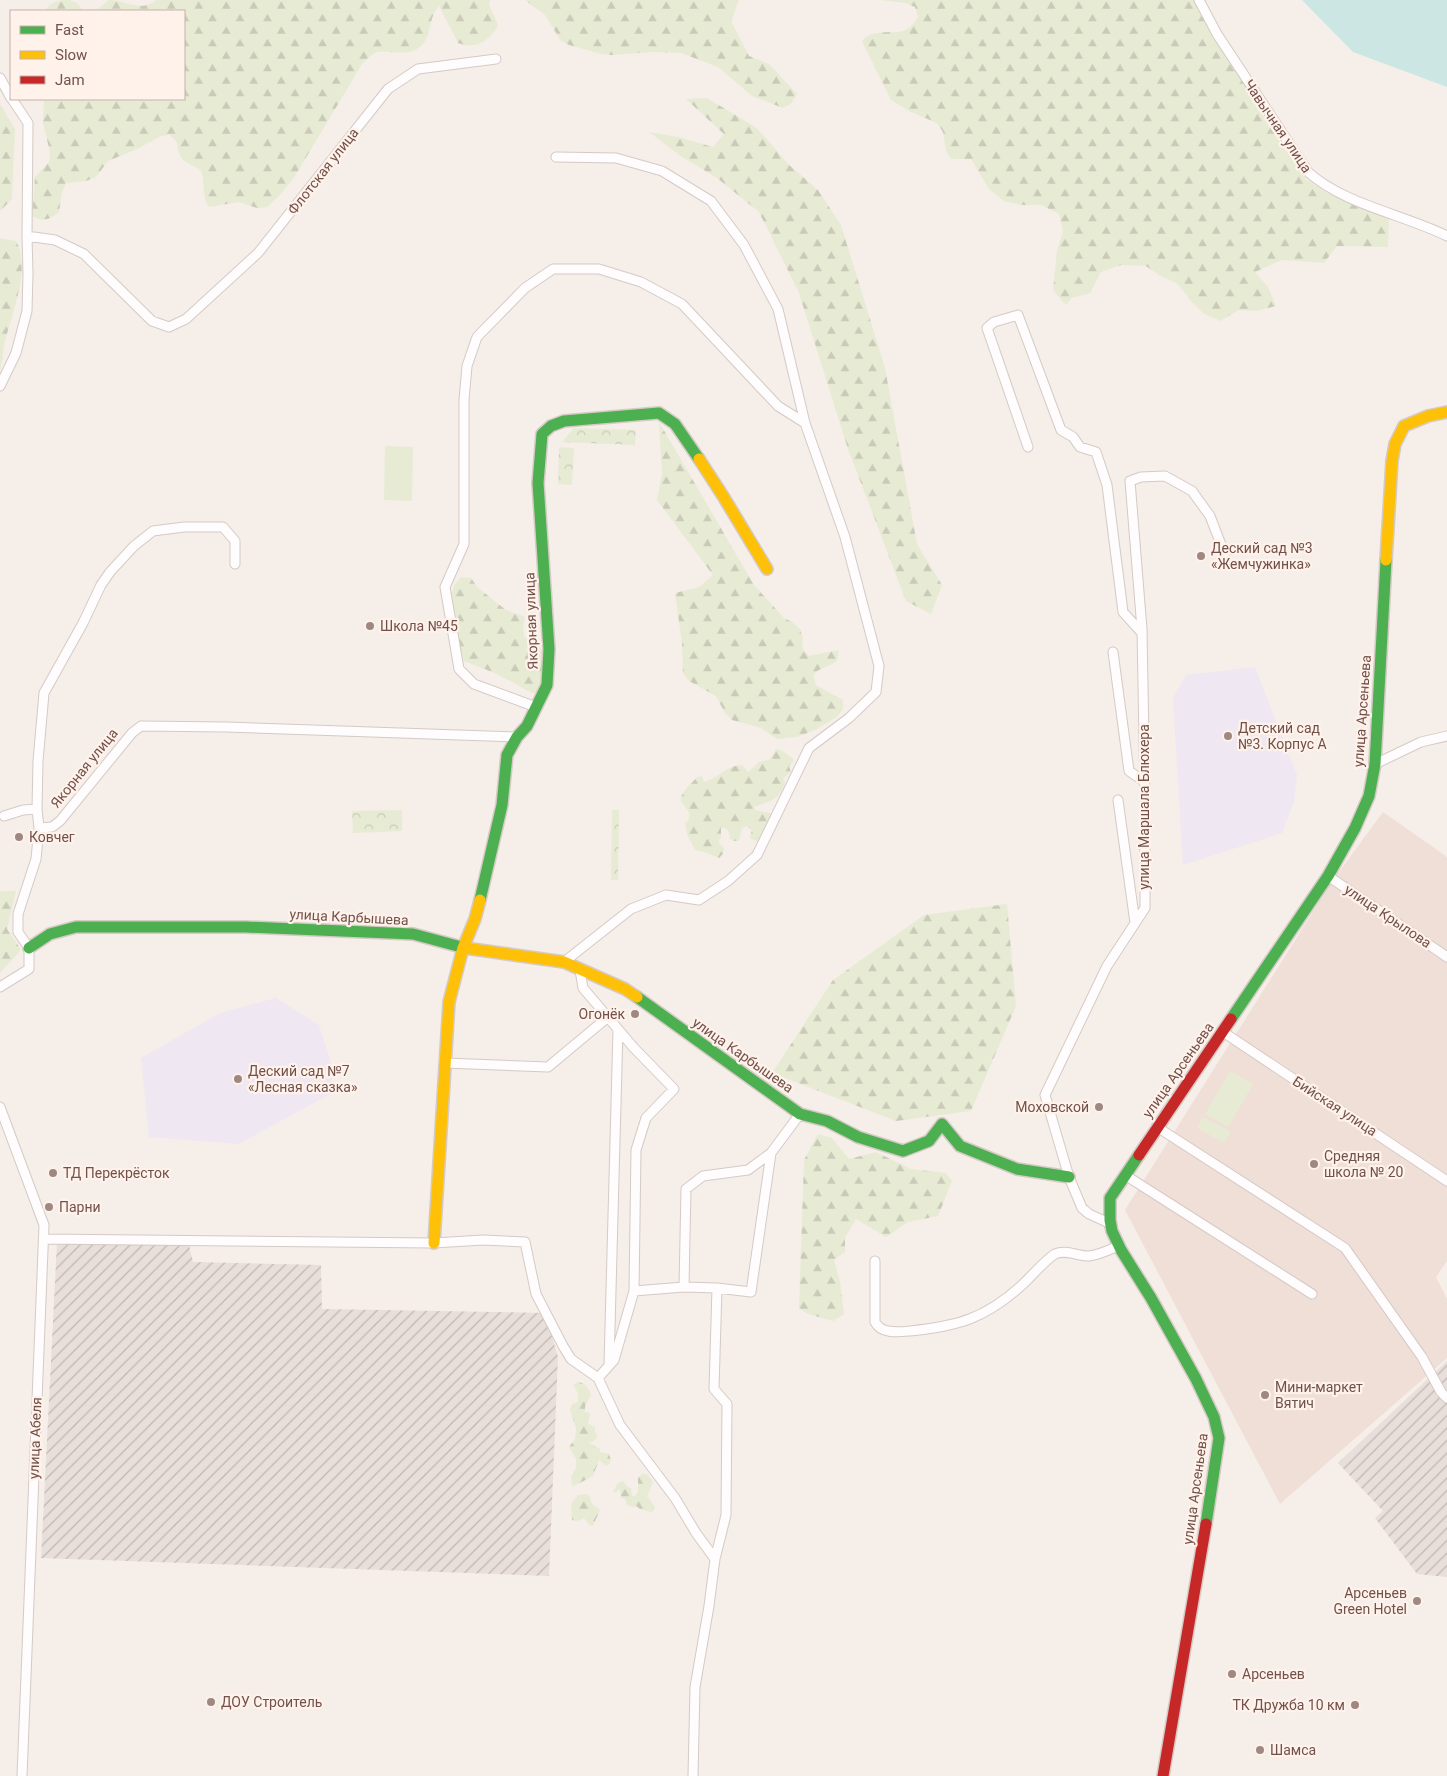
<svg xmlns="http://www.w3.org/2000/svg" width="1447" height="1776" font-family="Roboto,sans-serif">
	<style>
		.residential { fill: #efdfd7 }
		.industrial { fill: url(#industrial-furrows) }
		.education { fill: #efe7f1 }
		.grass { fill: #e7ebd4 }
		.forest { fill: url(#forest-firs) }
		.park { fill: url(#park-crowns) }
		.water { fill: #cce7e3 }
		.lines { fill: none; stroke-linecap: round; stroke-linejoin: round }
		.street-casing { stroke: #d4cac6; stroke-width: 11 }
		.fast-casing { stroke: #d5cac6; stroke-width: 14 }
		.slow-casing { stroke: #d5cac6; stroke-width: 14 }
		.jam-casing { stroke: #d5cac6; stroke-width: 14 }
		.street { stroke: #fefcfc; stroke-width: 9 }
		.fast { stroke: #4caf50; stroke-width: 11 }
		.slow { stroke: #ffc107; stroke-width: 11 }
		.jam { stroke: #c62828; stroke-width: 11 }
		.poi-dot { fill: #a08882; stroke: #fef2ea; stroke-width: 2 }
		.labels { text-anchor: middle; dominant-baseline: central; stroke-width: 4.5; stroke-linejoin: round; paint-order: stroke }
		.street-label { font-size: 14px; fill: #72514b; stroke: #fef2ea }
		.poi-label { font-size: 14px; fill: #72514b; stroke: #fef2ea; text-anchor: start }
	</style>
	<defs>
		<pattern id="industrial-furrows" width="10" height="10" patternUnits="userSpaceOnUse" patternTransform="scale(1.25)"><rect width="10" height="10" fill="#e8deda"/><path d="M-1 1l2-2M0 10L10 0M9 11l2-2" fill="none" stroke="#c0b6b3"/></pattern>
		<pattern id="forest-firs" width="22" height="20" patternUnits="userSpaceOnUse" patternTransform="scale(1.25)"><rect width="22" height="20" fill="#e7ebd4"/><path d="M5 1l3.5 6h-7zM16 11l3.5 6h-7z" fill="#c9cbb8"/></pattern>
		<pattern id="park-crowns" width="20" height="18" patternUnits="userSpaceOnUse" patternTransform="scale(1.25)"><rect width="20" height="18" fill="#e7ebd4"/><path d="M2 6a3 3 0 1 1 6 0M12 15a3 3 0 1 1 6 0" fill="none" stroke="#c9cbb8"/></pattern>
	</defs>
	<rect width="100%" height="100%" fill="#f6eee9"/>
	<path class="residential" d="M1383 812 1447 857V1261L1436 1277 1447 1299V1358L1280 1504 1125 1210 1333 880Z"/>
	<path class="industrial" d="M57 1243 189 1245 193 1262 321 1265 322 1309 545 1313 558 1357 549 1576 41 1558Z
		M1447 1361V1577L1417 1574 1375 1518 1383 1511 1338 1463Z"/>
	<path class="education" d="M1255 667 1297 775 1294 802 1282 833 1183 865 1173 698 1186 675Z
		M276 998 319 1025 332 1066V1093L239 1144 149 1137 141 1058 220 1013Z"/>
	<path class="grass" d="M385 446 413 447 412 501 384 500Z
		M1230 1071 1253 1084 1228 1127 1205 1114Z
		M1203 1117 1231 1132 1224 1143 1197 1128Z"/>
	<path class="forest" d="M70 0 77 3 84 11C92 11 97 10 103 5 104 5 108 0 109 0 125 0 142 13 156 0H490L489 5 498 25C490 41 475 50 458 43L439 6C437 9 434 12 433 16 429 25 430 37 422 45 408 59 391 49 377 52 372 54 366 60 362 64L295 176 282 193 267 207 257 208 239 202 209 207C201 195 206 185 201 170 186 162 178 161 177 142L170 135 161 136 137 149 108 161 96 177 86 181 66 183 62 192 59 212C49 220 43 222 32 216L35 177 49 162 50 152 43 123 44 99H184V11H45C50 1 59 0 70 0Z
		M525 0H739L731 21 749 56 769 64 797 94 791 104 783 108 752 96 718 67 681 53 652 52 612 55 601 54 569 45 561 41 545 15Z
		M880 0H1194L1269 126 1306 179 1325 192 1389 217 1388 247 1337 246 1324 263 1282 260 1255 272 1268 287 1276 306 1256 311 1238 310 1221 321 1204 314 1190 300 1178 284 1159 275 1146 266 1121 265 1101 272 1090 293 1072 298 1066 305 1053 290 1057 250 1063 232 1059 214 1041 205H1022L1004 201 989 189 971 159H951L946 151 943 132 937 123 909 111 891 100 862 41C865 38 868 35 872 34 892 29 906 39 918 17L915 7 905 3Z
		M707 98 757 128 788 164 818 190 841 225 885 368 917 544 942 585 931 614 906 601 848 449 799 293 759 212 717 178 679 155 649 132 678 137 713 147 724 134 686 99Z
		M0 104 15 129 12 199 0 211Z
		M0 238 16 241C32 268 11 316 4 345 3 354 2 363 0 372Z
		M659 422 754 585 784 618 792 622 800 629 803 639 802 648 809 656 839 650 837 661C829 667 820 667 813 675L816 685 843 700V709L837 717 815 730 797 737 777 739 761 728 732 720 725 713 716 696 689 681 683 674 682 643 675 593 699 587 713 575 657 500 662 474Z
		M461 577 471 578 477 587 506 610 525 617 523 626 524 636 541 649 547 655 543 683 534 694 495 673 464 661 456 641 452 593 454 585Z
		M776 749 783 751 793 759V762L789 766 791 772 783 779 785 782C780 801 769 801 754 807L755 810 774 814 759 842 751 839 750 837 752 830 747 826 742 828 739 841H734L730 839C729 831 728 829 721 827V837L718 842 724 848 723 854 719 858 707 853 695 850 687 834 685 823 688 821 690 815C688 810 683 805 681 801 679 794 692 783 697 777L702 776 704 782C718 778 728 765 742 765L748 772 759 762 770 759Z
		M0 891H16L7 929 21 950 0 973Z
		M1007 904 1016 1006 971 1111 896 1121 772 1073 833 980 924 915Z
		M818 1134 832 1138 849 1159 876 1152 911 1169 946 1173 952 1181 938 1216 908 1222 886 1237 856 1219 845 1238V1252L834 1260 840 1282 844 1314 833 1321 808 1314 799 1308 804 1160Z
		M577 1382C584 1382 589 1388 591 1395L585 1406V1413L588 1412 590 1414 588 1424 595 1427V1432L598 1435 595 1440 589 1443 600 1449V1452L609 1454 611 1460 609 1464 606 1466 599 1460 593 1476 574 1486 572 1485 571 1477 576 1468V1459L569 1447 575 1439 576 1428 570 1410 572 1404 578 1402V1393L573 1385Z
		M643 1473 648 1475 653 1482 647 1496 655 1507 654 1511 651 1512 640 1509 636 1506 633 1507 627 1505 625 1499 621 1498 620 1489 616 1492H613L618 1483 623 1481 628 1487 631 1488 632 1496H635L638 1492V1478Z
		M586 1494 589 1495 592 1504 600 1510 593 1526 589 1525 584 1518 577 1521 572 1520 571 1504 578 1495Z"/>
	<path class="park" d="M574 428 636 430 635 445 562 442Z
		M559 447 574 448 572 485 558 484Z
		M402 810V831L353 833 352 811Z
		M612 810H619L618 880H611Z"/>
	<path class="water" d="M1302 0H1447V87L1353 52Z"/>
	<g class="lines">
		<g class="street-casing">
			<path id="street" d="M1199 0 1217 34 1308 172C1345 205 1403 214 1447 236
				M0 78 11 98
				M556 157 616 158 662 171 711 201 744 245 778 309 805 423 845 537 879 666 876 692 849 718 809 748 757 855 728 881 699 900 666 895 631 909 564 962
				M27 236 55 240 84 254 152 321 169 327 186 319 258 253 388 89 418 69 496 59
				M0 386 16 353 27 311 28 273 27 236 28 123 12 99
				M1028 447 987 328 994 322 1018 315 1061 430 1073 437 1080 447 1096 452 1107 485 1123 612 1142 633
				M1113 652 1129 771 1145 782
				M536 707 474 684 459 669 445 587 464 544V400L467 366 477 337 525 288 553 269H599L641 282 682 304 778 406 805 423
				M1375 764 1421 742 1447 736
				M1118 800 1135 923
				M4 816 23 810 37 809
				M39 828 52 827 60 821 132 733 141 726 226 727 517 737
				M1328 876 1447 957
				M580 970 583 988 634 1048 674 1089 646 1118 636 1150 634 1291
				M0 987 29 969V948L18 932V914L36 859 39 828 37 809 38 761 44 693 83 623 101 585 110 572 134 546 153 531 184 527H223L235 541V564
				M1223 1032 1447 1181
				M445 1063 548 1067 608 1017
				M0 1107 44 1225 22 1776
				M1157 1127 1345 1248 1422 1357 1441 1392 1447 1398
				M1125 1175 1312 1294
				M1109 1223 1089 1214 1082 1208 1069 1177 1045 1095 1107 966 1145 908V797L1142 629 1130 481 1141 477 1165 476 1192 491 1210 516 1225 555
				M44 1239 434 1243 483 1240 525 1242 536 1294 563 1346 571 1359 598 1378 620 1425 675 1498 696 1533 715 1559
				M875 1261V1322C881 1334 898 1332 910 1331 958 1326 984 1319 1021 1286 1030 1278 1046 1259 1055 1254 1066 1249 1077 1256 1089 1256 1099 1255 1109 1250 1118 1246
				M684 1287 717 1288
				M609 1365 618 1029
				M598 1378 614 1360 634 1291 684 1287 686 1189 703 1176 748 1170 771 1153
				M693 1776 695 1687 709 1606 715 1559 726 1515 727 1404 714 1389 717 1288 751 1292 771 1153 800 1114"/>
		</g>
		<g class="fast-casing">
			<path id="fast" d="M480 900 502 805 507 755 517 737 527 726 547 685 549 649 538 483 542 434 551 426 564 421 659 413 675 424 699 459
				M29 948 50 934 76 927H246L413 934 465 948
				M637 997 800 1114 827 1121 858 1137 903 1151 929 1141 942 1124 960 1146 1017 1169 1069 1177
				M1231 1019 1328 876 1355 828 1369 796 1375 764 1386 560
				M1139 1155 1110 1198V1220L1112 1231 1121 1250 1151 1298 1196 1379 1214 1417 1219 1438 1206 1524"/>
		</g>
		<g class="slow-casing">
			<path id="slow" d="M699 459 723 496 767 569
				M1386 560 1392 461 1395 444 1404 426 1428 416 1447 412
				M465 948 564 962 625 989 637 997
				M434 1243 449 1002 463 948 475 919 480 900"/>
		</g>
		<g class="jam-casing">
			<path id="jam" d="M1139 1155 1231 1019
				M1163 1776 1206 1524"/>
		</g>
		<use href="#street" class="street"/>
		<use href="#fast" class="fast"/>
		<use href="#slow" class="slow"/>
		<use href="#jam" class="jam"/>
	</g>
	<g class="poi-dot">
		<circle cx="1201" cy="556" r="5"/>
		<circle cx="370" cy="626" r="5"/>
		<circle cx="1228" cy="736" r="5"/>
		<circle cx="19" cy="837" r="5"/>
		<circle cx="635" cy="1014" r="5"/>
		<circle cx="238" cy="1079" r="5"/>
		<circle cx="1099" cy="1107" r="5"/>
		<circle cx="1314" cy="1164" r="5"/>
		<circle cx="53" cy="1173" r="5"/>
		<circle cx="49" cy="1207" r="5"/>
		<circle cx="1265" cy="1395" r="5"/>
		<circle cx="1417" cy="1601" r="5"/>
		<circle cx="1232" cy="1674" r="5"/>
		<circle cx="211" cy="1702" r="5"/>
		<circle cx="1355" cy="1705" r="5"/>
		<circle cx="1260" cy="1750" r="5"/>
	</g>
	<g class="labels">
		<g class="street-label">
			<text transform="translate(1278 126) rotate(56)">Чавычная улица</text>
			<text transform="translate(323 171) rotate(-52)">Флотская улица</text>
			<text transform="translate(531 621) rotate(-92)">Якорная улица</text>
			<text transform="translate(1362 711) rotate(-86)">улица Арсеньева</text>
			<text transform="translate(84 768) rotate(-51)">Якорная улица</text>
			<text transform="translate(1144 807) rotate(-90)">улица Маршала Блюхера</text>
			<text transform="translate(1388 916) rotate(34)">улица Крылова</text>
			<text transform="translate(349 917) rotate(3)">улица Карбышева</text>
			<text transform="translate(743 1055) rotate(35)">улица Карбышева</text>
			<text transform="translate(1178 1070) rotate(-55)">улица Арсеньева</text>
			<text transform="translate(1335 1106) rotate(33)">Бийская улица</text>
			<text transform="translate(35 1438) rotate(-88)">улица Абеля</text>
			<text transform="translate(1195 1489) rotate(-82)">улица Арсеньева</text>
		</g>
		<g class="poi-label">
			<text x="1211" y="548">Деский сад №3<tspan x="1211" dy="16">«Жемчужинка»</tspan></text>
			<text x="380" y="626">Школа №45</text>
			<text x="1238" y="728">Детский сад<tspan x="1238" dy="16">№3. Корпус А</tspan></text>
			<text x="29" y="837">Ковчег</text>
			<text x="625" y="1014" text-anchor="end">Огонёк</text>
			<text x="248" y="1071">Деский сад №7<tspan x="248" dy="16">«Лесная сказка»</tspan></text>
			<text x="1089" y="1107" text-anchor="end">Моховской</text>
			<text x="1324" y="1156">Средняя<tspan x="1324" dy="16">школа № 20</tspan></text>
			<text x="63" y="1173">ТД Перекрёсток</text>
			<text x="59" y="1207">Парни</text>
			<text x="1275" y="1387">Мини-маркет<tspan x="1275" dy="16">Вятич</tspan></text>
			<text x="1407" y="1593" text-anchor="end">Арсеньев<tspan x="1407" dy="16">Green Hotel</tspan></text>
			<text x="1242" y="1674">Арсеньев</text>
			<text x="221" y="1702">ДОУ Строитель</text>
			<text x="1345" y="1705" text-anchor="end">ТК Дружба 10 км</text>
			<text x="1270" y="1750">Шамса</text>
		</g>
	</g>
	<rect x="10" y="10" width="175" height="90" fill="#fef2ea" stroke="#c6b2aa"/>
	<rect x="20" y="26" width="25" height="8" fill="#4caf50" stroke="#c6b2aa"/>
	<text x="55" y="35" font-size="15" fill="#72514b">Fast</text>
	<rect x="20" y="51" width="25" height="8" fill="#ffc107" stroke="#c6b2aa"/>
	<text x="55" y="60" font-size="15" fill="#72514b">Slow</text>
	<rect x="20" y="76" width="25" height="8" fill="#c62828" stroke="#c6b2aa"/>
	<text x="55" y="85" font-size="15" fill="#72514b">Jam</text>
</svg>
